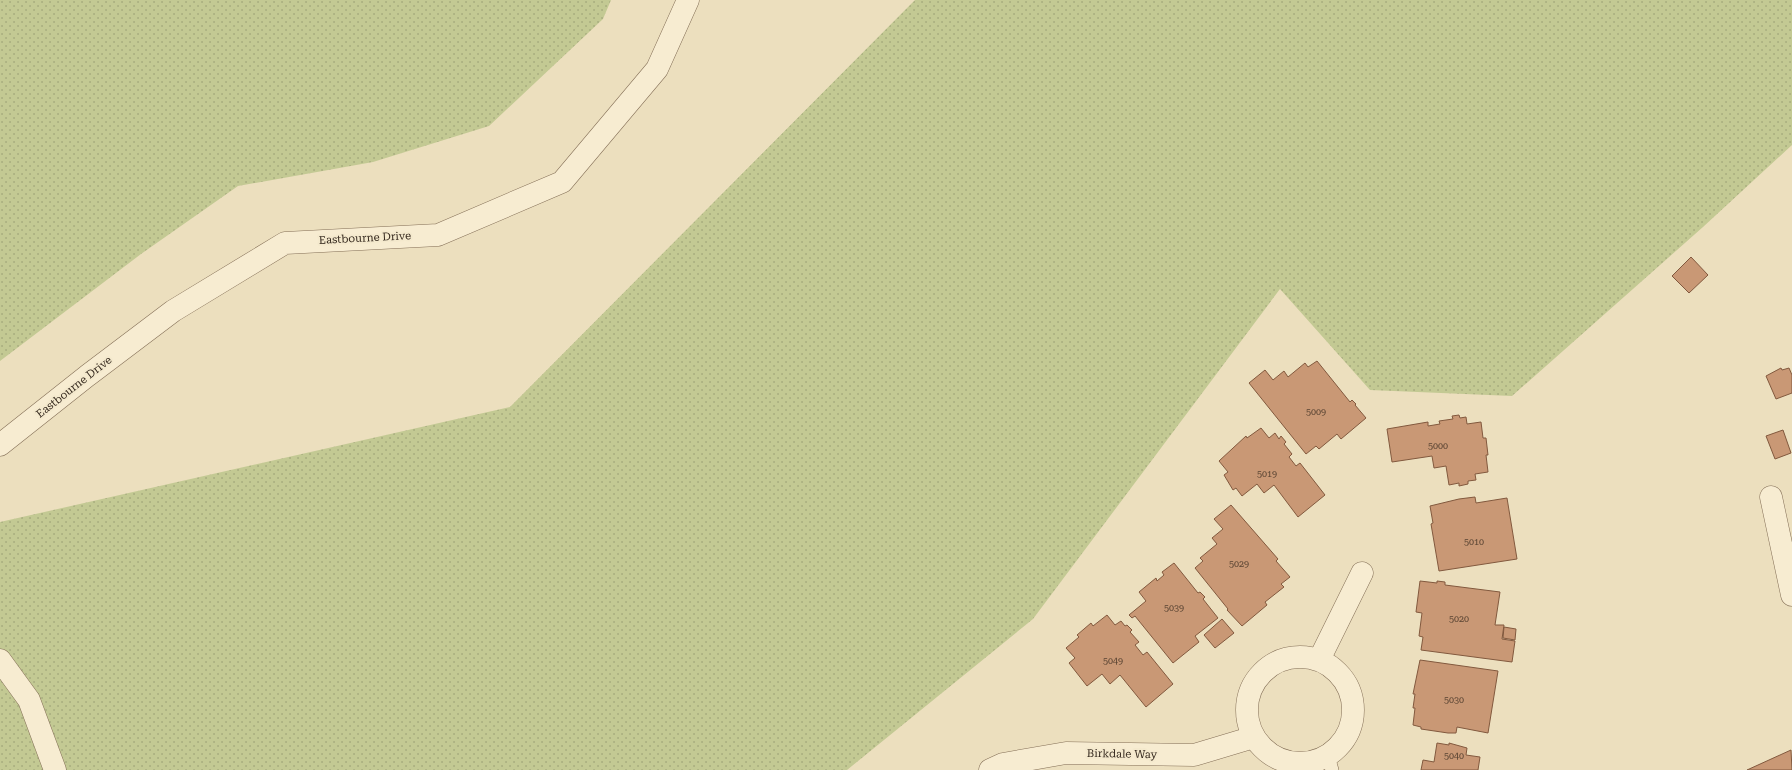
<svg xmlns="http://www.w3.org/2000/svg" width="1792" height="770" font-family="'Roboto Serif',serif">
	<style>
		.green { fill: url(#green-dots) }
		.building { fill: #c99875; stroke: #82593e }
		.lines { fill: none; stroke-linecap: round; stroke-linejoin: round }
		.service-casing { stroke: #846f57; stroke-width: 14 }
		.minor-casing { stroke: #846f57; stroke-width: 23 }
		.service { stroke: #f7ecd1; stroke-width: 13 }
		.minor { stroke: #f7ecd1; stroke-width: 22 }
		.labels { text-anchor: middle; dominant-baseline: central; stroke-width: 4; stroke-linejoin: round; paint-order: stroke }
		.number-label { font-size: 9px; fill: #584332 }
		.street-label { font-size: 11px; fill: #33271c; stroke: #f4e9cd }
	</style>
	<defs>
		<pattern id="green-dots" width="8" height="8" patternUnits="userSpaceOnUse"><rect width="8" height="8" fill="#c3c993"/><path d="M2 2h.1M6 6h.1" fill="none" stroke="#a8ad7e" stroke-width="1.8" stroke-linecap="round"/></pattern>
	</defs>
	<rect width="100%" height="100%" fill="#ecdfbe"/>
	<path class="green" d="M0 0H611L603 19 489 126 373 162 238 186 141 254 0 361Z
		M915 0H1792V145L1703 227 1512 396 1370 390 1280 289 1033 619 847 770H0V522L510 407Z"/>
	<path class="building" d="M1691 257 1708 275 1689 293 1672 276Z
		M1317 361 1350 402 1352 400 1356 404 1355 405 1366 418 1341 439 1337 434 1319 449 1316 446 1306 454 1249 383 1265 370 1273 380 1284 371 1288 377 1305 363 1308 367Z
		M1781 368 1782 370 1789 368 1792 375V393L1776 399 1766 376Z
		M1459 415 1460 418 1466 417 1467 424 1481 422 1483 438H1486L1488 455H1486L1488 472 1475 474 1476 480 1468 481V484L1459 486V483L1449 485 1446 466 1434 468 1432 456 1392 462 1387 429 1428 422V426L1440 424 1439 421 1453 419 1452 416Z
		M1261 428 1269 438 1275 433 1279 439 1281 436 1286 442 1284 444 1292 454 1289 457 1296 466 1300 463 1325 495 1298 517 1274 485 1264 493 1257 484 1242 496 1236 488 1233 490 1224 475 1228 472 1219 461 1246 436 1247 438Z
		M1783 430 1791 453 1775 459 1766 436Z
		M1475 497 1476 503 1507 498 1517 559 1439 571 1431 524 1433 523 1430 506 1459 499Z
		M1231 505 1278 559 1276 561 1290 577 1281 584 1284 587 1265 602 1267 605 1242 626 1227 610 1228 609 1195 568 1203 561 1200 558 1217 544 1212 538 1223 529 1214 519Z
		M1174 563 1198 593 1200 592 1205 597 1203 599 1218 618 1195 636 1199 642 1173 663 1135 616 1132 618 1129 615 1146 601 1139 592 1156 578 1157 581 1164 575 1162 572Z
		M1420 581 1437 583V581L1445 582V585L1500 592 1495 625H1504L1502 639 1515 641 1512 662 1421 650 1423 637 1419 636 1422 613 1416 612Z
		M1107 615 1115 625 1121 621 1125 626 1127 625 1132 630 1130 632 1139 642 1135 645 1143 655 1147 652 1173 684 1146 707 1120 675 1110 684 1102 674 1087 686 1069 663 1075 658 1066 648 1079 637 1077 635 1091 623 1093 626Z
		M1222 619 1234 633 1215 648 1204 635Z
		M1504 627 1516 629 1515 640 1503 638Z
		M1420 660 1498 671 1488 733 1457 727 1456 733H1448L1421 729V727L1413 725 1415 708H1413L1415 694H1413Z
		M1437 743 1449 745V743L1467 748 1466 755 1480 757 1478 770H1421L1423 760 1434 762Z
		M1791 750 1792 770H1747Z"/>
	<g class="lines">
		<g class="service-casing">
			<path id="service" d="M1328 756 1332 770"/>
		</g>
		<g class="minor-casing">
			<path id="minor" d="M0 445 87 376 173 311 285 243 438 235 562 182 657 69 688 0
				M1771 497 1792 595
				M1247 710a53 53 0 1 1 106 0a53 53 0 1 1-106 0Z
				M0 660 29 700 55 770
				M1319 660 1362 573
				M990 770 1003 764 1066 753 1194 755 1254 737"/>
		</g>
		<use href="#service" class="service"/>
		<use href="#minor" class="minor"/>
	</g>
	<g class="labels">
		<g class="number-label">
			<text x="1316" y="412">5009</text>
			<text x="1438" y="446">5000</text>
			<text x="1267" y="474">5019</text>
			<text x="1474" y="542">5010</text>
			<text x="1239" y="564">5029</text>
			<text x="1174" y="608">5039</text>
			<text x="1459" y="619">5020</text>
			<text x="1113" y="661">5049</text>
			<text x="1454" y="700">5030</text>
			<text x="1454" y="756">5040</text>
		</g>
		<g class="street-label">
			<text transform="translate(365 238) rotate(-3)">Eastbourne Drive</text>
			<text transform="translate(74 387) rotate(-38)">Eastbourne Drive</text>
			<text transform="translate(1122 754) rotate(1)">Birkdale Way</text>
		</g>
	</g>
</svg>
